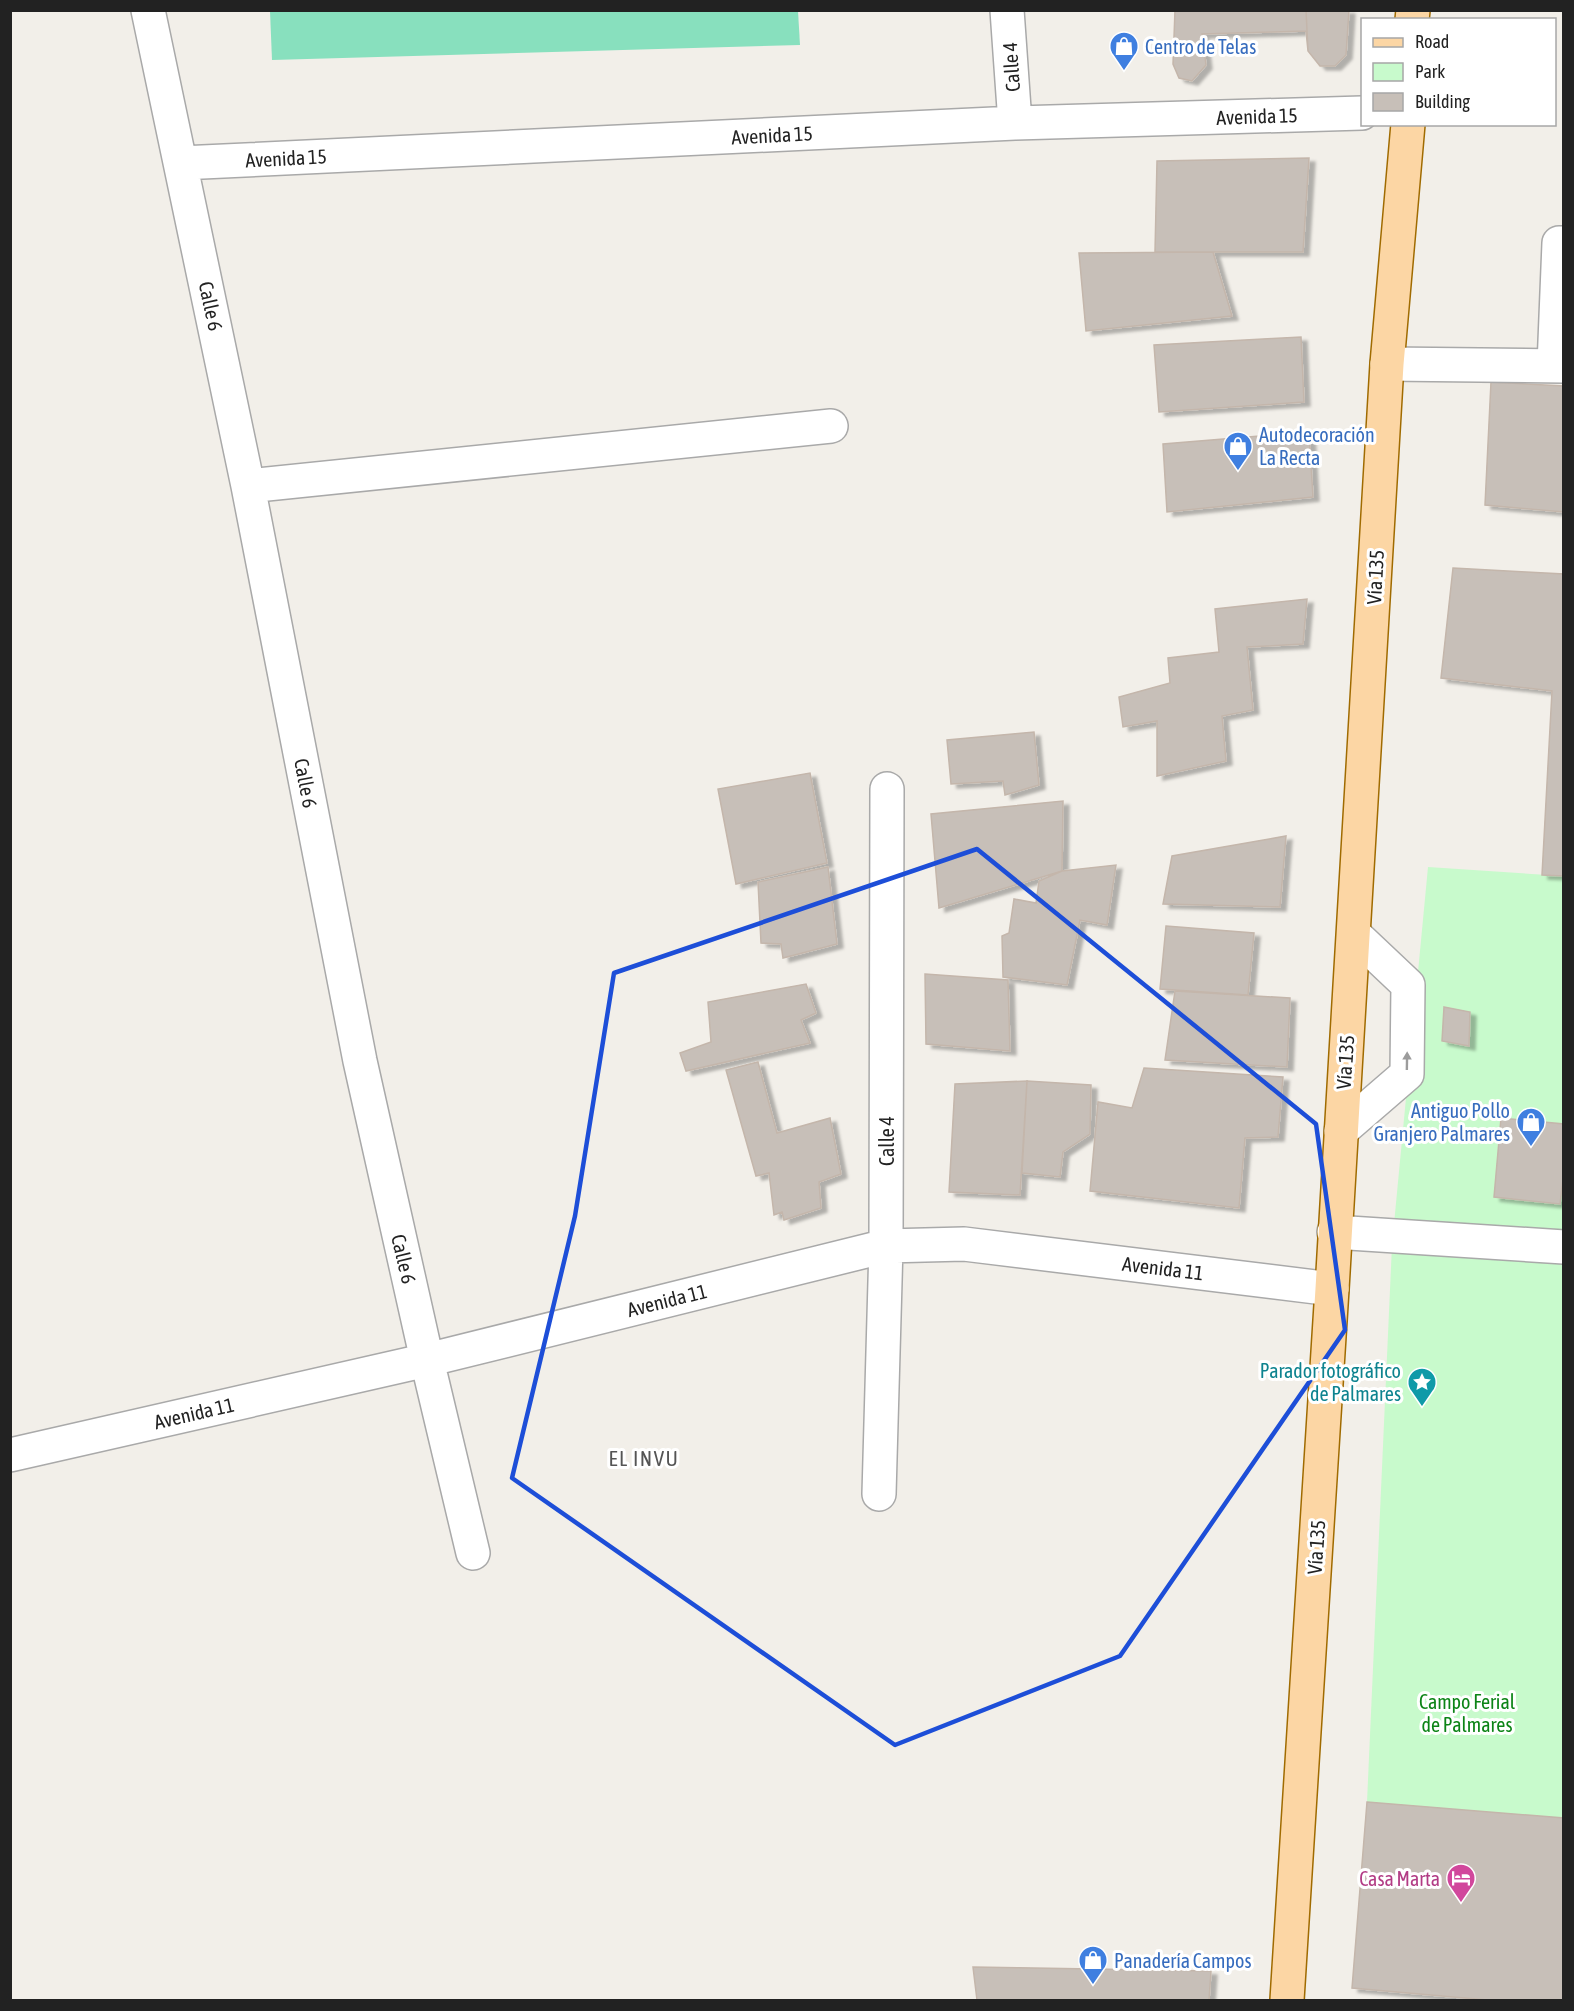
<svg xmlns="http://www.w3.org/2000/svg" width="1574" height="2011" font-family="'Asap Condensed',sans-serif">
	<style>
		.park { fill: #c8facc }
		.pitch { fill: #88e0be }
		.building { fill: #c7bfb8; stroke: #c4b6ab; stroke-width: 1.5; filter: url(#shadow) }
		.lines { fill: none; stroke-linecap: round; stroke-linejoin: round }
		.minor-casing { stroke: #a9a9a9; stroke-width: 36 }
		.major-casing { stroke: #a06b00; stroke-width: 36 }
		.minor { stroke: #fff; stroke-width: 33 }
		.major { stroke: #fcd6a4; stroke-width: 33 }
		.oneway { fill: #9c9c9c }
		.marked { fill: none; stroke: #1d4ed8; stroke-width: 4.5; stroke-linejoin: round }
		.labels { text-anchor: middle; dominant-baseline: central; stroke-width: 6; stroke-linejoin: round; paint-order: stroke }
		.shop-label { font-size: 20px; fill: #366cbe; stroke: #fff; text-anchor: start }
		.street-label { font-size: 20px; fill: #222; stroke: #fff }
		.culture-label { font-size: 20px; fill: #0d838f; stroke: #fff; text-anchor: end }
		.park-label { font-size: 20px; fill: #0c8416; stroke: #fff }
		.hotel-label { font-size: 20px; fill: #b23c85; stroke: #fff; text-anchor: end }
		.neighbourhood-label { font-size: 21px; letter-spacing: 1.5px; fill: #555; stroke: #fff }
	</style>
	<defs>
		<filter id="shadow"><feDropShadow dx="6" dy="4" stdDeviation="1.5" flood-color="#0004"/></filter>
	</defs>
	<rect width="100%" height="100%" fill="#f2efe9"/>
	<path class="park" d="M1428 867 1563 876V1818L1367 1802 1392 1245Z"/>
	<path class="pitch" d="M270 11H798L800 45 272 60Z"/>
	<path class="building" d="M1175 10H1349L1346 55 1335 66H1320L1308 51 1306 31 1202 34 1206 65 1192 81 1179 78 1173 64Z
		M1306 10H1349L1346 55 1335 66H1320L1308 51Z
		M1309 158 1303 252H1155L1157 161Z
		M1213 252 1232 316 1086 331 1079 253Z
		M1301 337 1304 402 1159 412 1154 345Z
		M1491 382 1564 386V512L1485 505Z
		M1309 432 1313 497 1167 512 1163 444Z
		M1453 568 1564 574V876L1542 875 1552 691 1441 678Z
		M1307 599 1303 644 1247 647 1253 710 1222 716 1226 761 1157 776V721L1123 727 1119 697 1170 683 1168 658 1219 652 1215 609Z
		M1034 732 1039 785 1005 795 1003 781 951 784 947 740Z
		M810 773 827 863 736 884 718 789Z
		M1063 801 1062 871 939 908 931 814Z
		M1286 836 1280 907 1163 904 1172 856Z
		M1116 865 1107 925 1080 920 1067 985 1003 977 1002 936 1009 933 1014 899 1036 903 1039 881 1062 871Z
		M828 867 837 944 783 958 781 944 761 943 758 882Z
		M1166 926 1254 933 1248 995 1160 989Z
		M925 974 1008 980 1010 1051 926 1044Z
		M806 984 816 1013 801 1020 810 1043 686 1071 680 1053 711 1042 708 1002Z
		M1175 991 1290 998 1287 1067 1165 1060Z
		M1444 1007 1470 1012 1469 1046 1442 1041Z
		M758 1062 777 1133 830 1118 841 1174 819 1182 821 1208 784 1220 782 1212 774 1215 769 1173 756 1176 726 1070Z
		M1144 1068 1283 1077 1278 1137 1245 1138 1239 1208 1090 1191 1098 1102 1132 1108Z
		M1027 1081 1091 1085 1090 1134 1063 1152 1060 1177 1022 1173Z
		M1027 1081 1020 1195 949 1192 955 1084Z
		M1501 1118 1564 1124V1171L1560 1204 1494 1197Z
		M1367 1802 1564 1818V2000H1487L1352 1988Z
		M973 1967 1211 1971 1209 2000H977Z"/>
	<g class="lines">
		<g class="minor-casing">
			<path id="minor" d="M148 10 248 486 360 1061 427 1360 473 1553
				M1007 10 1015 123
				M181 163 1015 123 1362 113
				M1387 364 1564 366
				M1554 366 1559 243H1564
				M248 486 831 426
				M1341 1131 1407 1074 1408 985 1354 934
				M1334 1232 1564 1247
				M10 1455 427 1360 886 1246 964 1244 1332 1289
				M879 1494 886 1246 887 789"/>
		</g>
		<g class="major-casing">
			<path id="major" d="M1412 20 1413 10
				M1287 2000 1332 1289 1387 364 1408 124"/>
		</g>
		<use href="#minor" class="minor"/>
		<use href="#major" class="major"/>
	</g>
	<defs><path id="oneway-solid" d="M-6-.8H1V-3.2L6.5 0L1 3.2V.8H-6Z" transform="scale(1.5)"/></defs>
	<use class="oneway" href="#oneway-solid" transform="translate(1407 1061) rotate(-89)"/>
	<path class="marked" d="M977 849 1316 1124 1345 1330 1120 1656 895 1745 512 1478 575 1216 614 973Z"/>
	<defs>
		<g id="shop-pin" transform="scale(1.5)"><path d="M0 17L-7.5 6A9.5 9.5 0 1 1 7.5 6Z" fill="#3f7fe0" stroke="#fff"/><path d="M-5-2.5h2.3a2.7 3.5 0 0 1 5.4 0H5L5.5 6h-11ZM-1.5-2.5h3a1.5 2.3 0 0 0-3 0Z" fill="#fff"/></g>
		<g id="sight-pin" transform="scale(1.5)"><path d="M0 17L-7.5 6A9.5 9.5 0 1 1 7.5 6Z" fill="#0f9aa8" stroke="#fff"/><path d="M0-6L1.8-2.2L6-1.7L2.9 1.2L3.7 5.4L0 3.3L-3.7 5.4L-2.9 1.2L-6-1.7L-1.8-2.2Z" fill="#fff"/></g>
		<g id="hotel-pin" transform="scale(1.5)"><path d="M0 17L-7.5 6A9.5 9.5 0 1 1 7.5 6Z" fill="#d1479c" stroke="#fff"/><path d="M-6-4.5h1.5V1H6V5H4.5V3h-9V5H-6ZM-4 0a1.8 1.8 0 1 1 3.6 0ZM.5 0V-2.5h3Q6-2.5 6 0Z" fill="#fff"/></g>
	</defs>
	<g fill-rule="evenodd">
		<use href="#shop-pin" x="1124" y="46"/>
		<use href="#shop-pin" x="1238" y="446"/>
		<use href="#shop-pin" x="1531" y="1122"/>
		<use href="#sight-pin" x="1422" y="1382"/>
		<use href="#hotel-pin" x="1461" y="1878"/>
		<use href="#shop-pin" x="1093" y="1960"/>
	</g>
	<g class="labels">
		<g class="shop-label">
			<text x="1145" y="46">Centro de Telas</text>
			<text x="1259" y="434">Autodecoración<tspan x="1259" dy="23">La Recta</tspan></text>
			<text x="1510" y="1110" text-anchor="end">Antiguo Pollo<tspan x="1510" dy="23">Granjero Palmares</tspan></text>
			<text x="1114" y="1960">Panadería Campos</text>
		</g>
		<g class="street-label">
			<text transform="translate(1011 67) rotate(-94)">Calle 4</text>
			<text transform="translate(1257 116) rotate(-2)">Avenida 15</text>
			<text transform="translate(772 135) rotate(-3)">Avenida 15</text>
			<text transform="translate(286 158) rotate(-3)">Avenida 15</text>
			<text transform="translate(211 306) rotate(78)">Calle 6</text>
			<text transform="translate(1375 577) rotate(-87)">Vía 135</text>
			<text transform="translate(306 783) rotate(79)">Calle 6</text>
			<text transform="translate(1345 1062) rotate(-86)">Vía 135</text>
			<text transform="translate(886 1141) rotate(-90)">Calle 4</text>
			<text transform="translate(404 1259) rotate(77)">Calle 6</text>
			<text transform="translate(1163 1268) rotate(7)">Avenida 11</text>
			<text transform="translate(667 1300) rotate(-14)">Avenida 11</text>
			<text transform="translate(194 1413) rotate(-13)">Avenida 11</text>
			<text transform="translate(1316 1547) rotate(-86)">Vía 135</text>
		</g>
		<g class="culture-label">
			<text x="1401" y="1370">Parador fotográfico<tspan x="1401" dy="23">de Palmares</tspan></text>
		</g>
		<g class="park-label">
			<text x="1467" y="1701">Campo Ferial<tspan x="1467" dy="23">de Palmares</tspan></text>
		</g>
		<g class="hotel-label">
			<text x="1440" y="1878">Casa Marta</text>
		</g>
		<g class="neighbourhood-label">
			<text x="644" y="1458">EL INVU</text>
		</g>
	</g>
	<rect width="1574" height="2011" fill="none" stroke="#222222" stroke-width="24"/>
	<rect x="1361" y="18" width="195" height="108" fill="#ffffff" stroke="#a7a7a7" stroke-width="1.5"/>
	<rect x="1373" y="38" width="30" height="9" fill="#fcd6a4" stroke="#a7a7a7" stroke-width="1.5"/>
	<text x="1415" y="48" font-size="18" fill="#222222">Road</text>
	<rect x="1373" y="63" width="30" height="18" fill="#c8facc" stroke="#a7a7a7" stroke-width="1.5"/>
	<text x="1415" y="78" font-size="18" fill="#222222">Park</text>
	<rect x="1373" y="93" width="30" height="18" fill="#c7bfb8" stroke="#a7a7a7" stroke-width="1.5"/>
	<text x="1415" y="108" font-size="18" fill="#222222">Building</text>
</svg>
